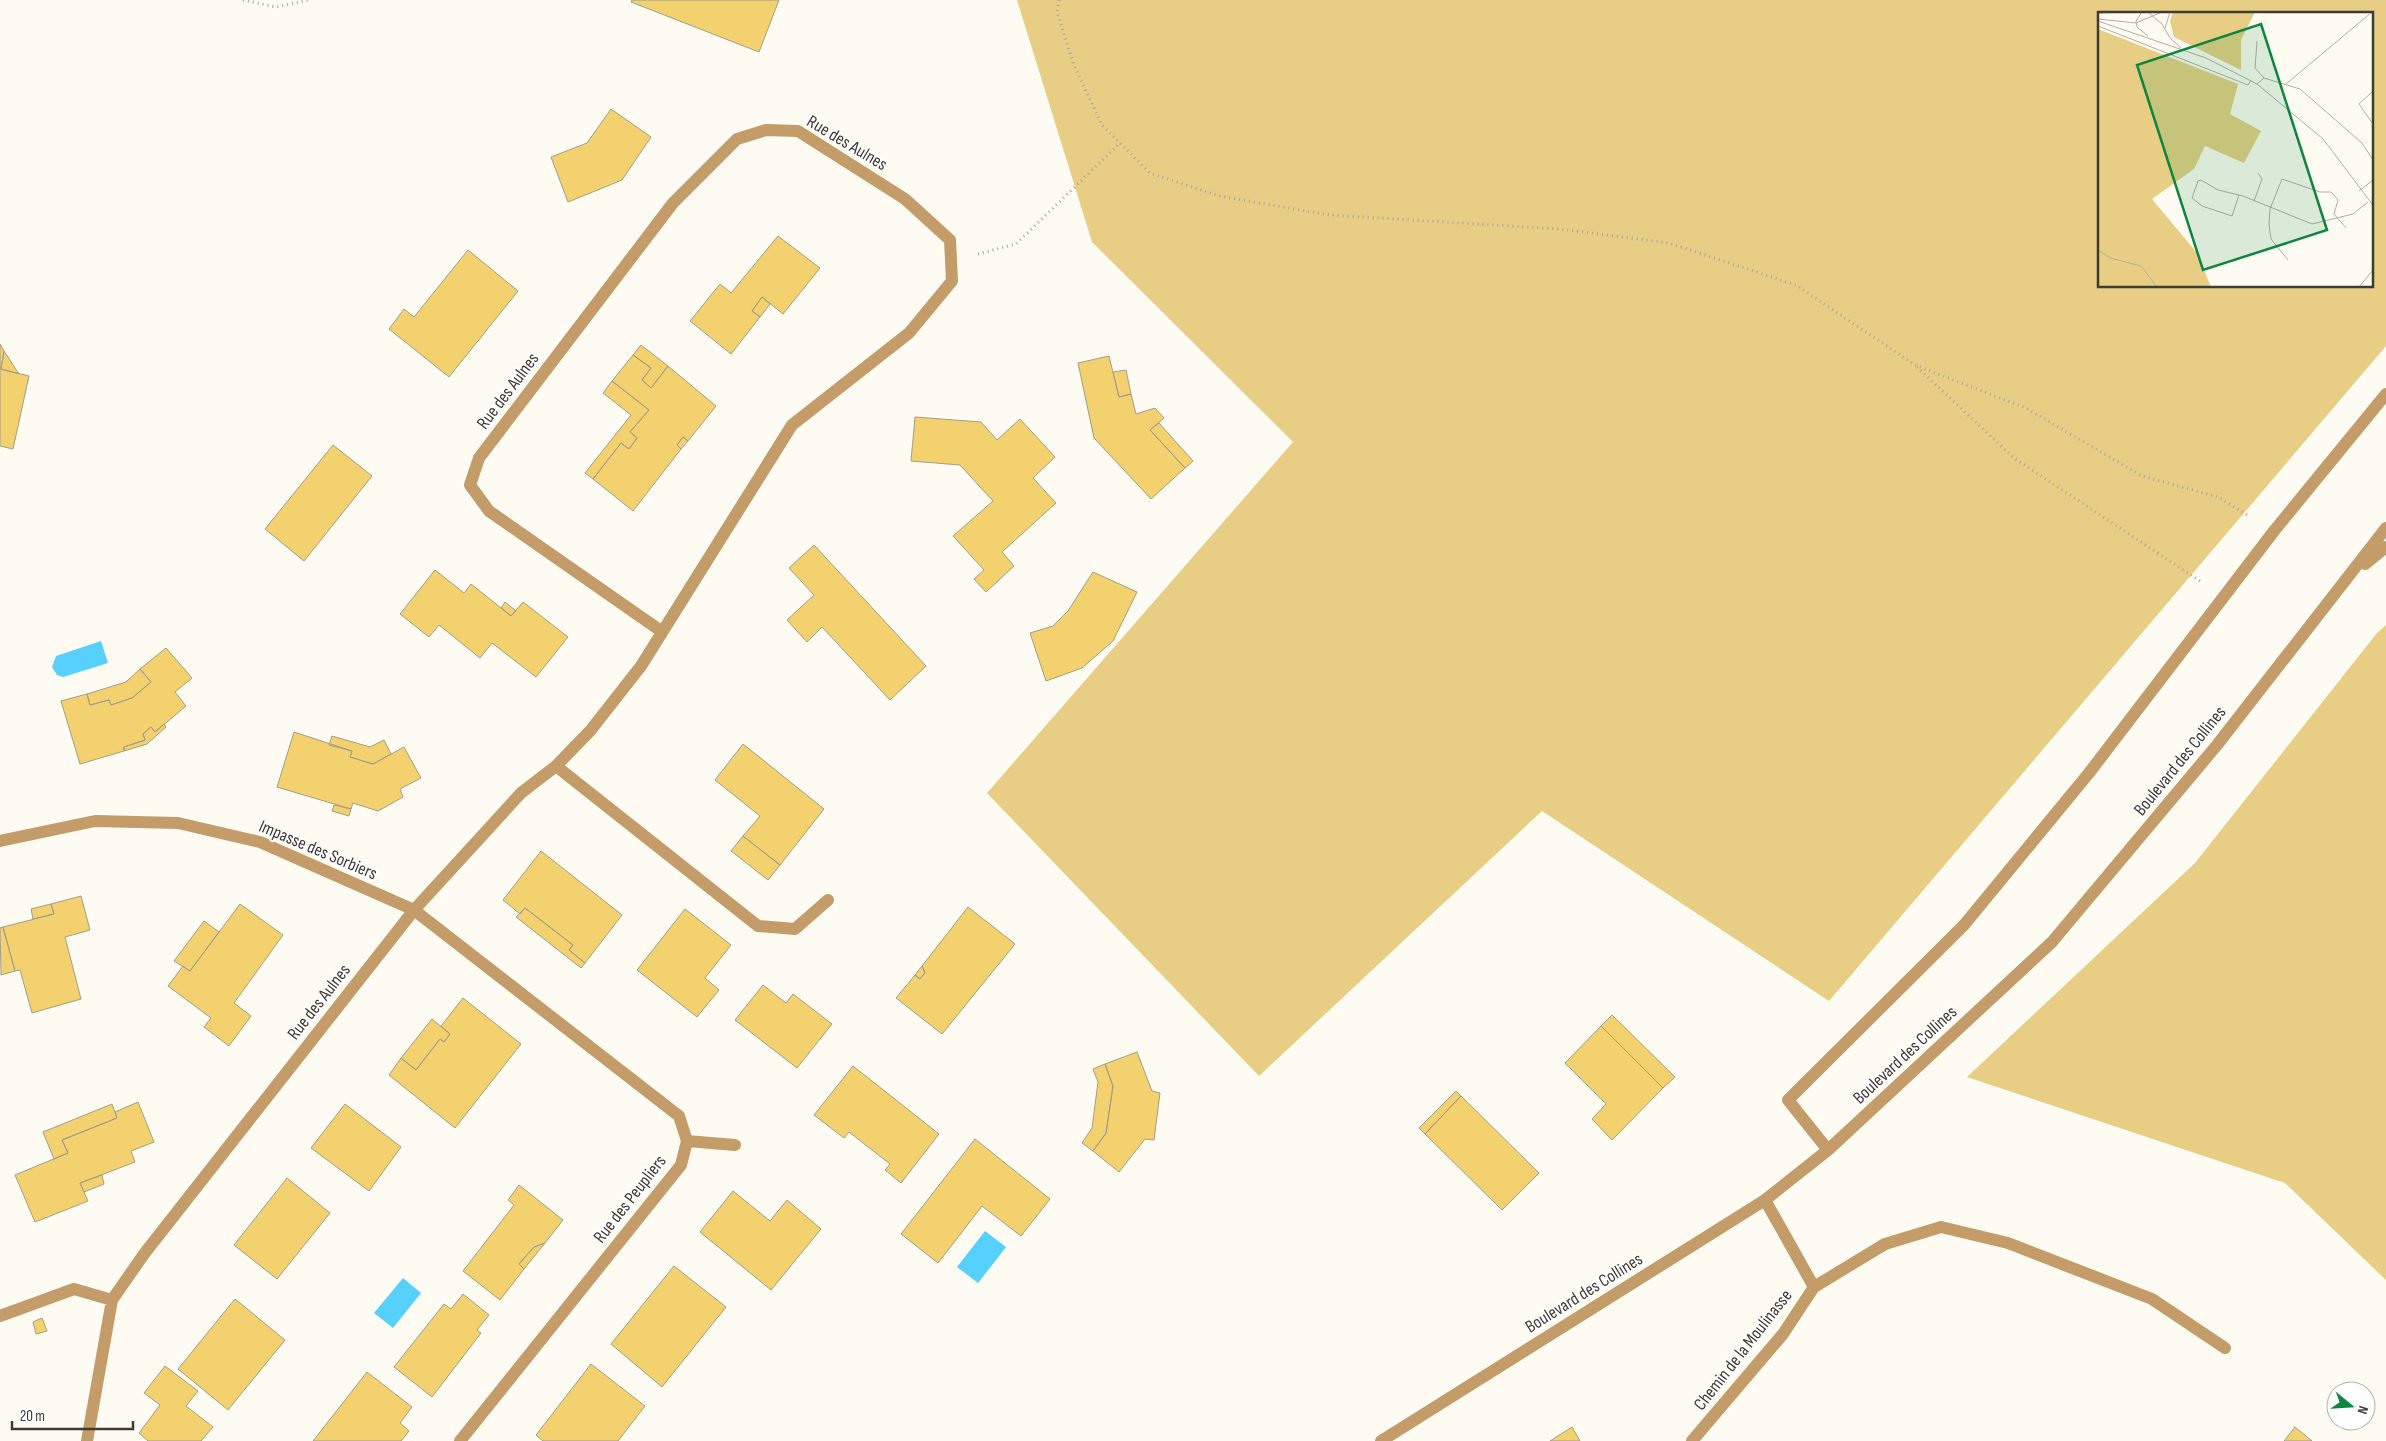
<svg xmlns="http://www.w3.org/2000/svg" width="2386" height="1441" font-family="'Sofia Sans Condensed',sans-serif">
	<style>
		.green { fill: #e7ce84; fill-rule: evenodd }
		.water { fill: #56d0fd }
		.building { fill: #f2d16e; stroke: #a49d88 }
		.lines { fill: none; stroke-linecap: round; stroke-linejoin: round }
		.path { stroke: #a6a39b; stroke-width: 3; stroke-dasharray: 1 4; stroke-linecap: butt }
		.minor { stroke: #c49c69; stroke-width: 12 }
		.labels { text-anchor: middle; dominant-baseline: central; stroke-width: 4; stroke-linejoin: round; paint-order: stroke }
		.street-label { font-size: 18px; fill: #3f3c34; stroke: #fff }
		.inset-road { fill: none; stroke: #b2afa6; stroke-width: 1 }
		.view { fill: #0d8640; fill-opacity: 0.15; stroke: #0d8640; stroke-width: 2.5 }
		.inset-edge { fill: none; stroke: #3f3c34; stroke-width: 2.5 }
	</style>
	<rect width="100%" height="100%" fill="#fefbf2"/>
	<path class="green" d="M1017 0H2386V346L1829 1001 1542 811 1259 1076 987 793 1293 442 1092 242ZM2100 14H2372V286H2100Z
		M2386 625V1280L2285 1183 1967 1077 2195 863 2377 633Z"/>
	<path class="water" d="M101 641 108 663 63 677 57 675 52 667 56 656Z
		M985 1231 1006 1247 978 1283 957 1267Z
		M403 1278 421 1293 393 1328 374 1313Z"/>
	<path class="building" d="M632 0H779L759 52 631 2Z
		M611 109 651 137 622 180 568 202 551 157 587 143Z
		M778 236 820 268 783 314 762 297 752 311 760 317 731 354 690 321 720 284 731 293Z
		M468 250 518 291 449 377 389 329 404 309 414 317Z
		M762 297 770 304 760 317 752 311Z
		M0 344 4 351 1 369 29 376 13 449 0 446Z
		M641 345 668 366 651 388 642 380 651 368 633 355Z
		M4 351 19 374 1 369Z
		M633 355 651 368 642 380 651 388 668 366 716 406 688 441 683 437 677 445 681 449 633 511 593 479 621 443 629 449 637 438 630 432 649 410 612 381Z
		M1109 356 1119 397 1131 394 1136 414 1155 408 1164 418 1150 430 1185 468 1151 499 1094 438 1078 363Z
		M1126 370 1131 394 1119 397 1113 372Z
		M612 381 649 410 630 432 637 438 629 449 621 443 593 479 585 473 631 415 603 393Z
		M915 417 981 422 997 440 1020 419 1055 457 1033 478 1056 503 1002 552 1014 566 986 592 974 579 984 570 953 536 993 501 960 465 911 461Z
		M1159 423 1193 461 1185 468 1150 430Z
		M683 437 688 441 681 449 677 445Z
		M333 445 372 476 304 561 265 529Z
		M814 545 926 666 890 700 822 627 807 642 787 620 814 595 789 568Z
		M435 570 464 593 471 584 511 616 523 602 568 637 536 677 492 643 480 658 439 625 429 637 400 614Z
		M1093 572 1137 592 1113 641 1082 668 1046 681 1030 633 1053 626 1068 611Z
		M505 602 516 611 511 616 501 608Z
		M166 648 192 678 175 692 186 706 155 732 151 727 143 734 145 740 124 747V751L80 764 61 701 87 694 90 705 109 700 111 705 132 698 151 682 140 669Z
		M140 669 151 682 132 698 111 705 109 700 90 705 87 694 126 682Z
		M164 724 166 727 147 744 124 751V747L145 740 143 734 151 727 155 732Z
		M294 732 352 751 350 757 373 764 404 747 421 778 400 789 403 797 378 811 353 803 351 809 277 787Z
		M332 736 370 747 384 740 391 754 373 764 350 757 352 751 329 745Z
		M743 744 824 809 780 865 743 836 760 816 715 780Z
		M334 805 351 809 349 816 332 811Z
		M743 836 780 865 768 880 731 851Z
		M541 851 622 915 585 963 569 950 573 945 525 908 520 914 503 900Z
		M81 896 90 930 65 937 81 999 32 1013 20 970 15 971 3 927 54 914 51 904Z
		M51 904 54 914 33 919 31 909Z
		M240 904 283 935 234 1003 251 1016 229 1046 204 1027 211 1018 168 986 183 966 190 971Z
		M968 907 1015 944 942 1034 896 998 915 975 920 979 925 973 922 966Z
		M525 908 573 945 569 950 585 963 581 968 516 917Z
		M685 909 731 945 705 978 719 990 697 1017 637 970Z
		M204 921 219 932 190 971 174 961Z
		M3 927 15 971 1 975 0 928Z
		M922 966 925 973 920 979 915 975Z
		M763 985 786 1003 793 994 832 1024 797 1068 735 1020Z
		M463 998 521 1044 455 1128 389 1075 401 1058 416 1070 440 1039 444 1042 450 1034 441 1026Z
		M1612 1015 1675 1077 1663 1088 1601 1026Z
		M432 1019 450 1034 444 1042 440 1039 416 1070 401 1058Z
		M1601 1026 1663 1088 1612 1140 1592 1119 1606 1104 1565 1063Z
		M1137 1052 1152 1091 1160 1093 1154 1140 1145 1139 1119 1172 1093 1151 1106 1133 1113 1086 1105 1064Z
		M1105 1064 1113 1086 1106 1133 1093 1151 1082 1143 1092 1128 1098 1082 1093 1069Z
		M853 1066 939 1134 901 1183 885 1170 890 1164 849 1132 844 1138 814 1115Z
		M1456 1091 1461 1096 1425 1134 1419 1128Z
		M1461 1096 1539 1173 1502 1210 1425 1134Z
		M138 1102 154 1142 131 1151 135 1162 80 1183 88 1201 35 1222 15 1175 68 1153 62 1140 117 1118 115 1112Z
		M112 1104 117 1118 62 1140 68 1153 54 1159 43 1132Z
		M345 1104 401 1147 369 1191 311 1148Z
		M975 1139 1050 1199 1021 1236 982 1206 938 1263 901 1234Z
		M102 1175 104 1184 84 1192 80 1183Z
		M287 1178 330 1213 277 1279 234 1245Z
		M519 1185 563 1220 545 1243 534 1247 519 1264 524 1269 500 1300 463 1271 514 1205 508 1200Z
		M733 1191 770 1221 787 1200 821 1229 771 1290 700 1232Z
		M545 1243 524 1269 519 1264 534 1247Z
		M674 1266 726 1307 662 1387 611 1344Z
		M463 1294 489 1315 477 1330 481 1333 432 1397 394 1367 444 1304 451 1309Z
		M235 1299 285 1340 228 1410 178 1369Z
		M42 1318 47 1331 36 1334 33 1322Z
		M591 1364 645 1406 618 1441H543L536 1435Z
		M165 1366 198 1391 186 1406 213 1427 201 1441H148L139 1433 160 1405 144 1393Z
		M367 1372 412 1407 400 1423 409 1431 401 1441H313Z
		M1572 1427 1580 1441H1550Z
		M2295 1427 2312 1441H2284Z"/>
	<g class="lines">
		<path class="path" d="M243 0 276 7 308 0
			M1059 0 1057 12 1074 65 1102 125 1150 173 1219 196 1329 215 1560 229 1669 243 1796 285 1915 365 2026 408 2142 476 2218 497 2249 516
			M978 254 1016 244 1120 143
			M1917 367 2014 458 2200 581"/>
		<path class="minor" d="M2365 564 2386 547
			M556 766 758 926 795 929 828 900
			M0 841 95 821 178 823 260 842 414 910 679 1116 687 1141 681 1165 460 1441
			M687 1141 735 1145
			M1828 1150 1788 1100 1964 925 2089 773 2274 531 2386 394
			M1814 1287 1885 1244 1941 1227 2008 1243 2152 1299 2225 1348
			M0 1316 74 1289 112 1300
			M87 1441 112 1300 144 1254 414 910 521 793 556 766 590 731 641 666 792 425 909 333 952 281 950 240 905 199 798 131 766 130 737 139 673 203 479 458 470 485 489 511 661 631
			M1381 1441 1765 1200 1828 1150 2052 942 2217 745 2386 528
			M1692 1441 1783 1334 1814 1287 1765 1200"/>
	</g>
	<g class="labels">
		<g class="street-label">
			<text transform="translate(847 143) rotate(31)">Rue des Aulnes</text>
			<text transform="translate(508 391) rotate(-53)">Rue des Aulnes</text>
			<text transform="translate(2180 761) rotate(-51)">Boulevard des Collines</text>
			<text transform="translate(318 850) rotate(23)">Impasse des Sorbiers</text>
			<text transform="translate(319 1002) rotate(-52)">Rue des Aulnes</text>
			<text transform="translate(1905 1055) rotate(-43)">Boulevard des Collines</text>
			<text transform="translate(630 1199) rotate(-52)">Rue des Peupliers</text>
			<text transform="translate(1584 1293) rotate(-32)">Boulevard des Collines</text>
			<text transform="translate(1743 1350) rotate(-52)">Chemin de la Moulinasse</text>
		</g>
	</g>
	<g transform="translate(2098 12)">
		<rect width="275" height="275" fill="#fefbf2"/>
		<path d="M75 0H157L143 28V58L76 25 72 9ZM0 17 140 72 132 102 163 119 146 151 107 134 96 157 54 187 99 241 113 275H0Z" fill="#e7ce84"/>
		<path class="inset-road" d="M44 0 38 9 39 15 50 24M50 0 64 12 72 26 83 36M0 1 31 0M0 7 38 11 64 0M0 9 108 46 159 72 225 127 275 193M0 14 150 73 153 68M67 16 72 0M159 29 157 56 166 66M159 72 166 66 202 77 264 131 275 148M188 72 274 0M275 79 261 92 275 112M261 179 275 168M141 183 134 204 104 194 94 186 100 169 103 168 120 178 145 184 214 212 255 202 270 190M156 189 164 167 160 161M0 238 12 246 43 254 59 275M190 248 173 227 171 212 172 197 184 167 222 180H233L240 188 236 202 248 216M261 275 275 258"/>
		<path class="view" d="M163 12 229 218 105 258 39 53Z"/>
		<rect width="275" height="275" class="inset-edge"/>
	</g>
	<g transform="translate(2351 1406) rotate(108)"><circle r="24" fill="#ffffff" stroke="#b2b1ae"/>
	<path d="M0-4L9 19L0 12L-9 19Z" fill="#0d8640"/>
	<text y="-8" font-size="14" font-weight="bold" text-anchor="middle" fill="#3f3c34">N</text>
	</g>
	<path d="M12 1421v8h121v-8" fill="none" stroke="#3f3c34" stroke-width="2.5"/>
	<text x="20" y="1421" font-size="15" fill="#3f3c34" stroke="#ffffff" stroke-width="4" paint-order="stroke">20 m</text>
</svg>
